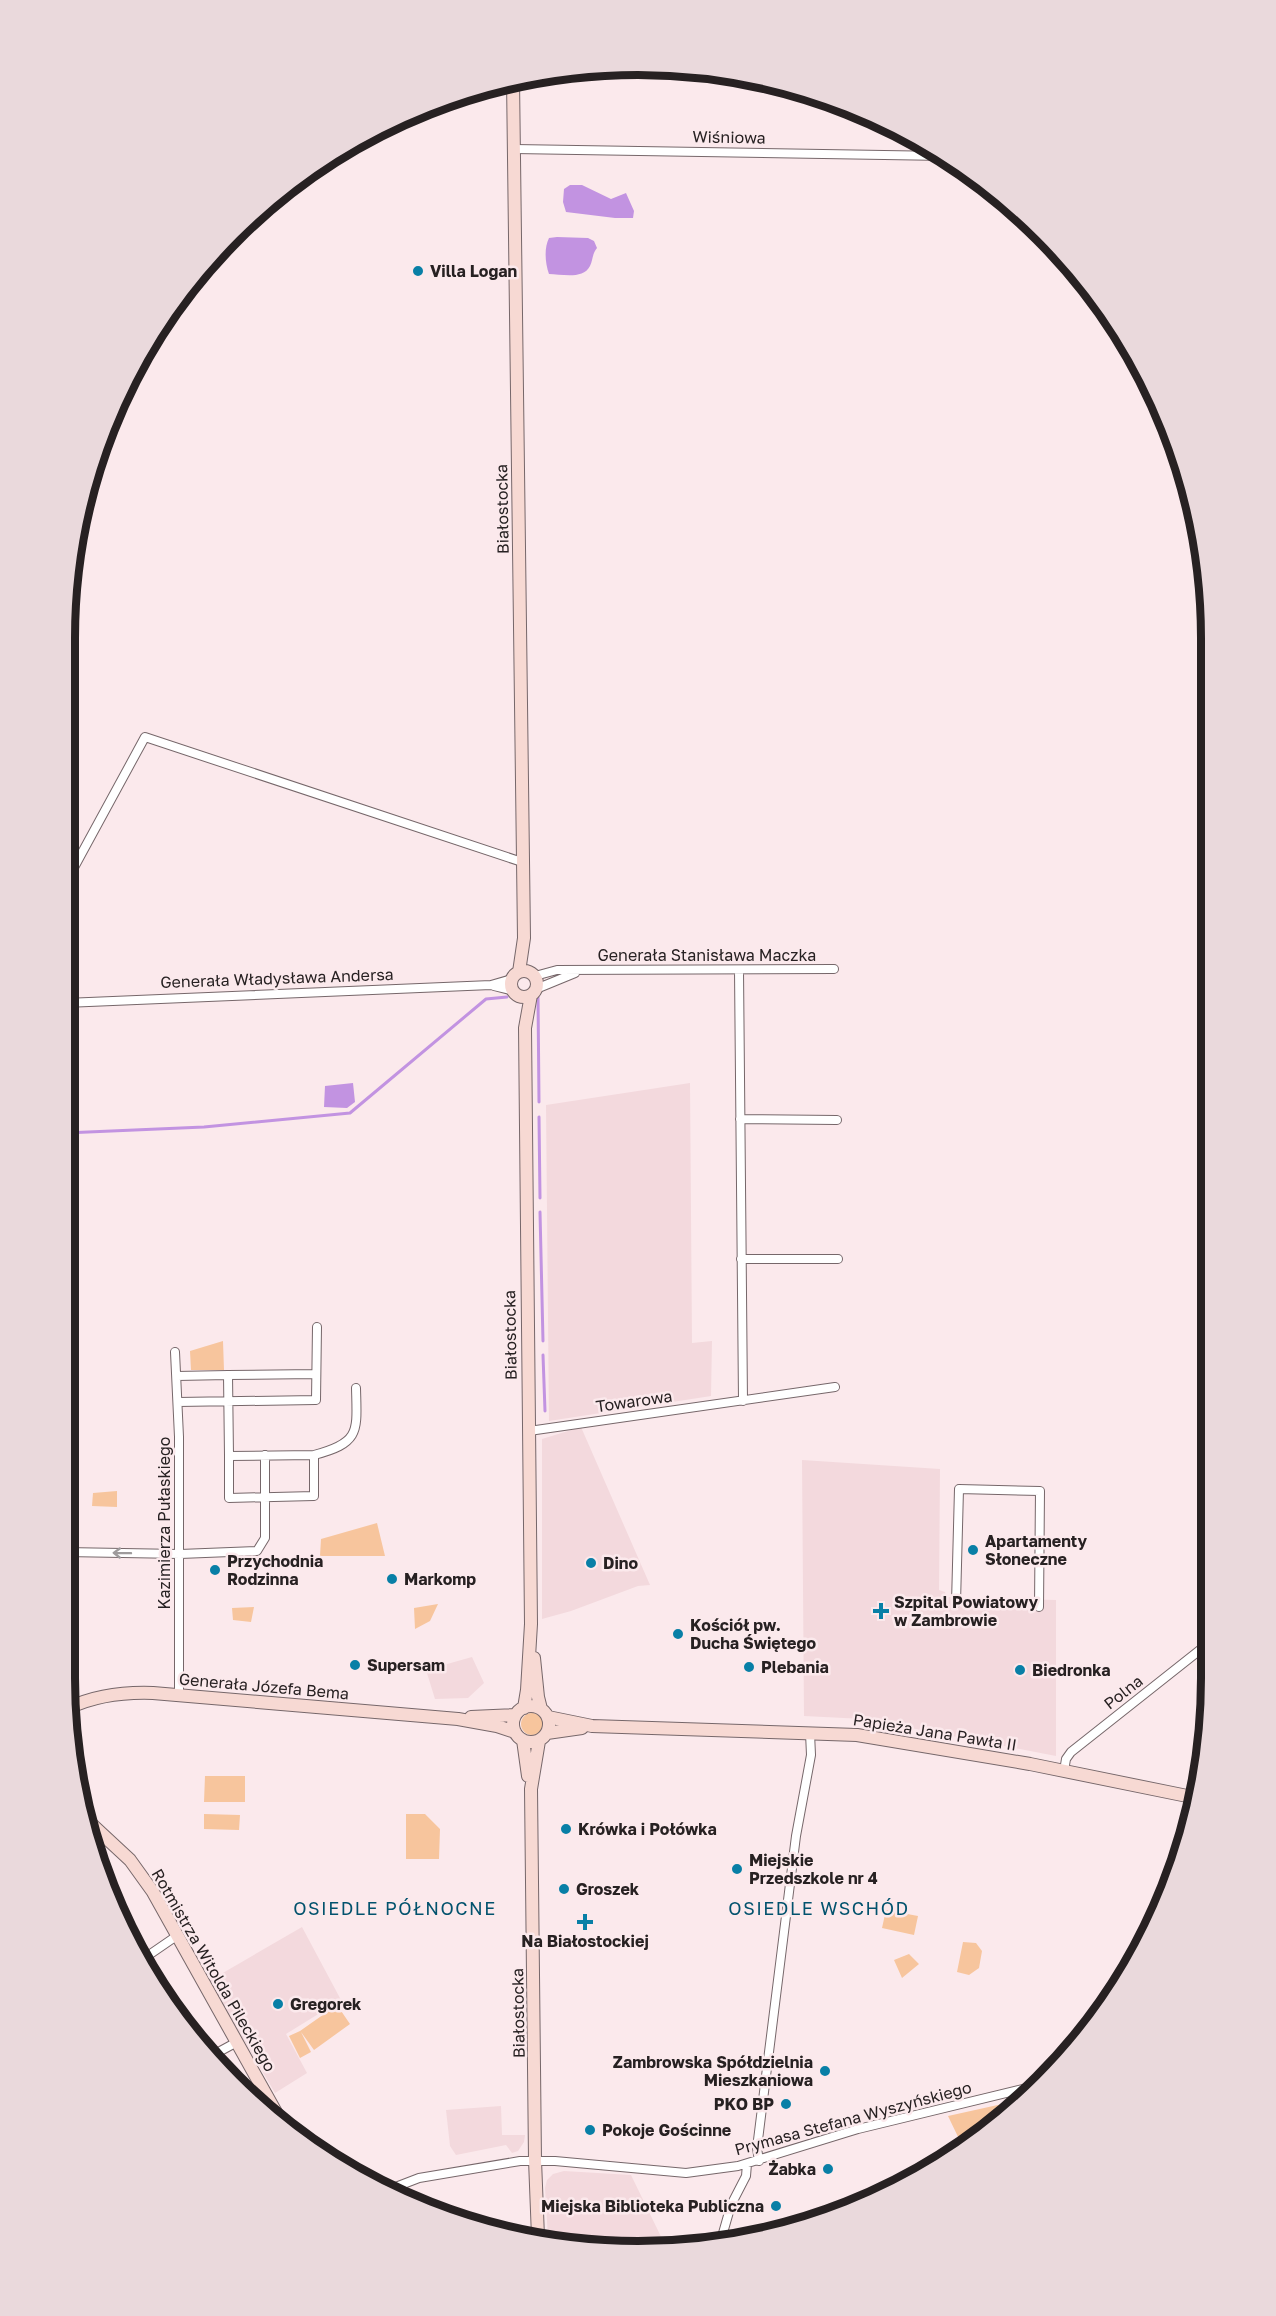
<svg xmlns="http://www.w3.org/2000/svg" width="1276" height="2316" font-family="'Golos Text',sans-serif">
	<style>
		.built { fill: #f3d9dd }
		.green { fill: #f7c59d }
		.water { fill: #c293e1 }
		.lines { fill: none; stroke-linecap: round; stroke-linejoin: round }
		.stream { stroke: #c293e1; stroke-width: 3 }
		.street-casing { stroke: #76676a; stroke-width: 10 }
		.secondary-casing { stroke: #76676a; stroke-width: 14 }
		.street { stroke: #fff; stroke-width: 8 }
		.secondary { stroke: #f7d9d3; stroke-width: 12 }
		.oneway { stroke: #9e9b9c }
		.poi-dot { fill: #087fa6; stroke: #fbe9ec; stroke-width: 2 }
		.labels { text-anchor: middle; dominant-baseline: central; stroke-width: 5; stroke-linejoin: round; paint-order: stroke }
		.street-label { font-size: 16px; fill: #272122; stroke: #fbe9ec }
		.poi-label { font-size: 16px; font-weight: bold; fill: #272122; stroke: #fbe9ec; text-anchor: start }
		.neighbourhood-label { font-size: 18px; letter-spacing: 1.5px; fill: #02526d; stroke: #fbe9ec }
		.rim { fill: none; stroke: #272122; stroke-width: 8 }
	</style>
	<rect width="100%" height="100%" fill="#fbe9ec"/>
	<path class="built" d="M690 1083 692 1343 712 1341 711 1396 549 1421 546 1105Z
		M581 1427 650 1585 638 1586 571 1611 542 1619V1439Z
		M802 1460 940 1469 939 1590 945 1592 946 1597 1056 1600V1756L864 1719 804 1716Z
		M1210 1611V1635L1201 1642V1618Z
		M472 1657 484 1683 468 1698 435 1699 426 1670Z
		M302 1927 341 2000 286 2034 307 2073 275 2093 209 1981Z
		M501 2106 502 2135H525L524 2142 518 2151 512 2153 506 2145 456 2155 450 2146 446 2110Z
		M564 2171 631 2175 667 2249 548 2238 545 2188 547 2180 553 2174Z"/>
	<path class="green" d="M223 1341 224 1370H191L190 1351Z
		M117 1491V1507L92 1506 93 1493Z
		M377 1523 385 1556H320L321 1539Z
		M438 1604 430 1621 415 1629 414 1608Z
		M254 1607 251 1622 233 1620 232 1608Z
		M521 1724a11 11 0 1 1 22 0a11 11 0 1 1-22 0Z
		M205 1776H245V1802H204Z
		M204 1814 240 1815 239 1830 204 1829Z
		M406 1814H425L440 1829 439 1859H406Z
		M886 1910 918 1916 914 1935 882 1928Z
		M963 1942 976 1943 982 1951 979 1968 969 1975 957 1972Z
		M909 1954 919 1964 902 1978 894 1960Z
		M337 2005 350 2024 314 2050 301 2032 311 2052 300 2058 289 2036 300 2031Z
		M1025 2099 1016 2109 961 2143 948 2116Z"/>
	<path class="water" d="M570 185H582L611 199 626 193 634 211 633 218H615L566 212 563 202 564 189Z
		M557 237 588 238 594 241 597 248C592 254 593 260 590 266 583 280 561 274 549 274 545 263 544 248 549 238Z
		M353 1083 355 1102 347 1108 324 1107 325 1086Z"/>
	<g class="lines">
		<path class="stream" d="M538 996 539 1102
			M539 1117 540 1198
			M65 1133 204 1127 350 1113 486 999 507 997
			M540 1212 543 1341
			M543 1355 545 1411"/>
		<g class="street-casing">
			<path id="street" d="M514 149 945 156
				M65 884 145 737 522 862
				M739 970 743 1401
				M535 976 557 970 834 969
				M494 986 514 991
				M536 989 575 973
				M65 1003 491 985 512 979
				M740 1119 837 1120
				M741 1259H838
				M175 1352 179 1437V1695
				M177 1376 228 1375
				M178 1402 316 1400 317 1327
				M529 1431 835 1387
				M314 1455V1496L229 1498V1456Z
				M314 1455C361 1443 357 1431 356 1388
				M229 1456 228 1375 316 1374
				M65 1552 180 1554 257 1551 265 1538V1455
				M956 1603 959 1489 1040 1491 1039 1607
				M1064 1771 1066 1759 1071 1752 1210 1642
				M92 1843 102 1833
				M146 1957 178 1935
				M213 2055 237 2042
				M759 2161 757 2148 796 1836 811 1755 810 1733
				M393 2188 419 2178 520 2161H555L686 2173 738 2166 858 2129 1035 2086
				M721 2240 731 2205 746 2176 747 2164"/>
		</g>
		<g class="secondary-casing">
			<path id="secondary" d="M513 80 524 938 519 972
				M511 984a13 13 0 1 1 26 0a13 13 0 1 1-26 0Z
				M534 1658 538 1697 541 1709
				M513 1724a18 18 0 1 1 36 0a18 18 0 1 1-36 0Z
				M69 1708C96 1695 124 1692 153 1693L458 1719 497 1726 515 1732
				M524 1708 527 1690 531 1624 525 1028 531 995
				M471 1717 515 1715
				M548 1717 592 1726 857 1735 1030 1764 1197 1798
				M547 1733 582 1728
				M523 1740 528 1776
				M88 1821 130 1860 153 1892 278 2116
				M538 2237 535 2160 531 1789 539 1741"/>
		</g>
		<use href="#street" class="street"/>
		<use href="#secondary" class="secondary"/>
	</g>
	<defs><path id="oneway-shaft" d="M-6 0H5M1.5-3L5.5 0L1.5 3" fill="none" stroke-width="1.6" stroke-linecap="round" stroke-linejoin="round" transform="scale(1.5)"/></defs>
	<use class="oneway" href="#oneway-shaft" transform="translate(122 1553) rotate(-179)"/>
	<g class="poi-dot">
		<circle cx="418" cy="271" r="6"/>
		<circle cx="973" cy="1550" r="6"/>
		<circle cx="591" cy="1563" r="6"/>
		<circle cx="215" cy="1570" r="6"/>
		<circle cx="392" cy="1579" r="6"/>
		<path d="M878 1602h6v6h6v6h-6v6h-6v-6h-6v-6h6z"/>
		<circle cx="678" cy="1634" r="6"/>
		<circle cx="355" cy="1665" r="6"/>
		<circle cx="749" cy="1667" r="6"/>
		<circle cx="1020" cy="1670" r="6"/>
		<circle cx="566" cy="1829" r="6"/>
		<circle cx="737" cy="1869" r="6"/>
		<circle cx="564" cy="1889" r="6"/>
		<path d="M582 1913h6v6h6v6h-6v6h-6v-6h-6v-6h6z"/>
		<circle cx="278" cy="2004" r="6"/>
		<circle cx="825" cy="2071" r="6"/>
		<circle cx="786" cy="2104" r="6"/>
		<circle cx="590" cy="2130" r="6"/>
		<circle cx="828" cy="2169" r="6"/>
		<circle cx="776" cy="2206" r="6"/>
	</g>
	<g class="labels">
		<g class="street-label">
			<text transform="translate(729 137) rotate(1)">Wiśniowa</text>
			<text transform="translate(502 509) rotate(-91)">Białostocka</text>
			<text x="707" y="955">Generała Stanisława Maczka</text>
			<text transform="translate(277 978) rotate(-2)">Generała Władysława Andersa</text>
			<text transform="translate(510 1335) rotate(-91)">Białostocka</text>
			<text transform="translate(634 1401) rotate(-8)">Towarowa</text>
			<text transform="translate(164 1523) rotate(-90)">Kazimierza Pułaskiego</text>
			<text transform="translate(264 1686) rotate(5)">Generała Józefa Bema</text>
			<text transform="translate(1123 1692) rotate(-38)">Polna</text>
			<text transform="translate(935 1732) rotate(9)">Papieża Jana Pawła II</text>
			<text transform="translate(214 1970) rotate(60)">Rotmistrza Witolda Pileckiego</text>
			<text transform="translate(518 2013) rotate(-91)">Białostocka</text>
			<text transform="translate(853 2118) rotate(-15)">Prymasa Stefana Wyszyńskiego</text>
		</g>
		<g class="poi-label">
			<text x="430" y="271">Villa Logan</text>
			<text x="985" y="1541">Apartamenty<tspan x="985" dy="18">Słoneczne</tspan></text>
			<text x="227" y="1561">Przychodnia<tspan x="227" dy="18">Rodzinna</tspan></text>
			<text x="603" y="1563">Dino</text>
			<text x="404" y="1579">Markomp</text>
			<text x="894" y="1602">Szpital Powiatowy<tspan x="894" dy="18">w Zambrowie</tspan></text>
			<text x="690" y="1625">Kościół pw.<tspan x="690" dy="18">Ducha Świętego</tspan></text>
			<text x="367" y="1665">Supersam</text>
			<text x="761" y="1667">Plebania</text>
			<text x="1032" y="1670">Biedronka</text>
			<text x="578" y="1829">Krówka i Połówka</text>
			<text x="749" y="1860">Miejskie<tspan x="749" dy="18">Przedszkole nr 4</tspan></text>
			<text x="576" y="1889">Groszek</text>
			<text x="585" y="1941" text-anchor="middle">Na Białostockiej</text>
			<text x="290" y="2004">Gregorek</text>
			<text x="813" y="2062" text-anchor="end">Zambrowska Spółdzielnia<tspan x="813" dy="18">Mieszkaniowa</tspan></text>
			<text x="774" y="2104" text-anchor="end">PKO BP</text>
			<text x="602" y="2130">Pokoje Gościnne</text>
			<text x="816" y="2169" text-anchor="end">Żabka</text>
			<text x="764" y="2206" text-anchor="end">Miejska Biblioteka Publiczna</text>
		</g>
		<g class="neighbourhood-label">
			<text x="395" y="1908">OSIEDLE PÓŁNOCNE</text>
			<text x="819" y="1908">OSIEDLE WSCHÓD</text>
		</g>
	</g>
	<path d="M0 0H1276V2316H0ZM638 75H638A563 563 0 0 1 1201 638V1678A563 563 0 0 1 638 2241H638A563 563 0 0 1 75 1678V638A563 563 0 0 1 638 75Z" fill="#ead9dc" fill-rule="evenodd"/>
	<path class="rim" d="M638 75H638A563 563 0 0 1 1201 638V1678A563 563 0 0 1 638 2241H638A563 563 0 0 1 75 1678V638A563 563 0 0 1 638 75Z"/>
</svg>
